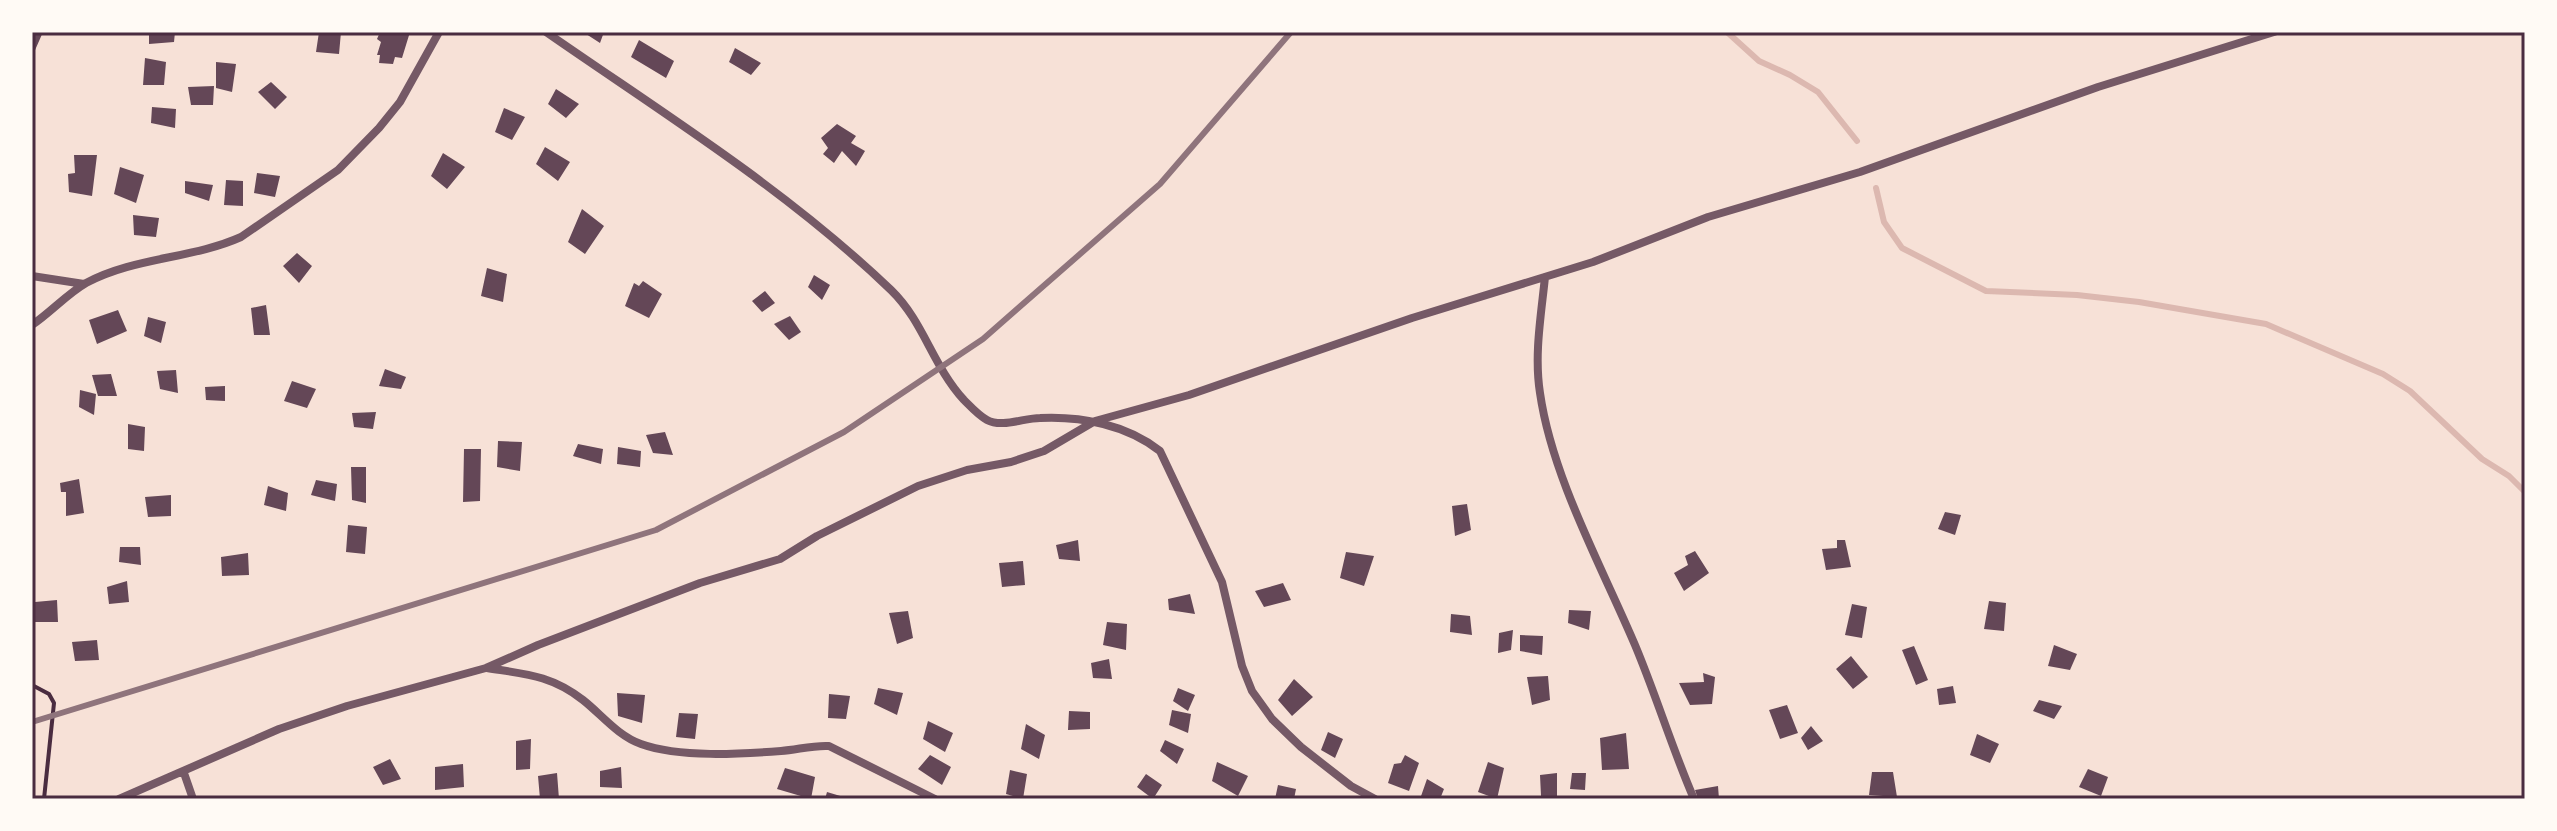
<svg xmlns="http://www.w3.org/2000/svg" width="2557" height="831" font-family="'Alegreya Sans',sans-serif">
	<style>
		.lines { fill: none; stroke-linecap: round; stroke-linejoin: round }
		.stream { stroke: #dcb8b0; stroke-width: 6 }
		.building { fill: #644757 }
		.path { stroke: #4a2c40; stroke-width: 4 }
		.minor { stroke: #755966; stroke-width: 8 }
		.rail { stroke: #8f747c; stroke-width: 6 }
		.neatline { fill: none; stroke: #4a2c40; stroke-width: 3 }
	</style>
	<rect width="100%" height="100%" fill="#f7e1d7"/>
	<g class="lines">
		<path class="stream" d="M1727 32 1759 61 1790 75 1818 92 1857 141
			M1876 188 1884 222 1902 248 1986 291 2077 295 2139 302 2266 324 2383 374 2410 391 2482 459 2509 476 2525 492"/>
	</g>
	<path class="building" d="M32 32H43L32 57Z
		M149 32H175L174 42 149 44Z
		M319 32H341L339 54 316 52Z
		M380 32H410L402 58 395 57 393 64 379 63 380 55H377L381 42 377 39Z
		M583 32H604L600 43Z
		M639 40 674 61 666 78 631 57Z
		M735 48 761 63 751 75 729 62Z
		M145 58 166 62 164 85H143Z
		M216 62 236 64 232 92 216 88Z
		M271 82 287 97 275 109 258 92Z
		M214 86 213 105H191L188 87Z
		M556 89 579 104 566 118 548 104Z
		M152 107 176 109 175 128 151 123Z
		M504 108 525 117 512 140 495 132Z
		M837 124 856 136 851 143 865 151 856 166 842 151 834 163 823 154 828 148 821 138Z
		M545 147 570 162 558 181 536 164Z
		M443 153 465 167 447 189 431 176Z
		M74 155H97L92 196 69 192 68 174 75 173Z
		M120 167 144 175 136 203 114 194Z
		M257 173 280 176 275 197 254 193Z
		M226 180 243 181V206L224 205Z
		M185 181 213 185 209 201 185 193Z
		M582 209 604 226 585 254 568 242Z
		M133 215 159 218 156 237 134 235Z
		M297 253 312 266 299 283 283 266Z
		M487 268 507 274 503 302 481 296Z
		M814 275 830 285 822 300 808 287Z
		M643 281 662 294 649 318 625 306 634 283 639 286Z
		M765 291 775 303 762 312 752 301Z
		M266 305 270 335H254L251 308Z
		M118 310 127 331 97 344 89 320Z
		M790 316 801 332 789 340 774 324Z
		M148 317 166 322 161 343 144 336Z
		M385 369 406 377 401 389 379 386Z
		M176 370 178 393 160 389 157 371Z
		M111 374 117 396H98L92 375Z
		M292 381 316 389 307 408 284 401Z
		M225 386V401L206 400 205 387Z
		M80 390 96 394 94 415 79 407Z
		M376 412 373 429 354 427 352 413Z
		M128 424 145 427 144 451 128 449Z
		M665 432 673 455 653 453 646 435Z
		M498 441 522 442 520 471 497 467Z
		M578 444 603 449 601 464 573 456Z
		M618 447 641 451 640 467 617 464Z
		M464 449H481L480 501 463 502Z
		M351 467H366V503L352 500Z
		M79 479 84 513 66 516V492H61L60 483Z
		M316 480 337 484 335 501 311 495Z
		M268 486 288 493 286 511 264 505Z
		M171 495V516L148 517 145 497Z
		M1467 504 1471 530 1455 536 1452 506Z
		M1945 512 1961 515 1955 535 1938 529Z
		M348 525 367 527 365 554 346 552Z
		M1078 540 1080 561 1059 559 1056 545Z
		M1837 540H1845L1851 567 1826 570 1822 549 1837 548Z
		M120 547H140L141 565 119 562Z
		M1695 551 1709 573 1684 591 1674 573 1688 565 1685 556Z
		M1346 552 1374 556 1364 586 1340 578Z
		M248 553 249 575 222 576 221 557Z
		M1023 561 1025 585 1002 587 999 563Z
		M127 581 129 602 109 604 107 587Z
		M1283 583 1291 600 1264 607 1255 591Z
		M1190 594 1195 614 1169 610 1168 599Z
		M57 600 58 622H35V602Z
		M1989 601 2006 603 2004 631 1984 629Z
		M1852 604 1867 607 1862 638 1845 635Z
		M1569 610 1591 611 1589 630 1568 623Z
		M908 611 913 638 897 644 889 613Z
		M1451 614 1470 616 1472 635 1450 632Z
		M1107 622 1127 624 1126 650 1103 645Z
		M1513 630 1511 650 1498 653 1499 633Z
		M1520 635 1543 636 1542 655 1520 651Z
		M97 640 99 660 75 661 72 642Z
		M2054 645 2077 654 2070 670 2048 666Z
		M1914 646 1928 680 1916 685 1902 650Z
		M1851 656 1868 677 1853 689 1836 669Z
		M1109 659 1112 679 1093 678 1091 663Z
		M1703 673 1715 677 1712 704 1690 705 1679 683 1704 682Z
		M1548 676 1550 700 1532 705 1527 677Z
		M1294 679 1313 697 1292 716 1278 700Z
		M1953 686 1956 703 1939 705 1937 689Z
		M878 688 903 693 897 715 874 704Z
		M1178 688 1195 695 1188 711 1173 701Z
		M617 693 645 695 642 723 618 716Z
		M829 694 850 696 846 719 828 718Z
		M2039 700 2062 706 2054 719 2033 711Z
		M1787 705 1798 733 1780 739 1769 710Z
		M1172 710 1191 714 1188 733 1169 725Z
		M1069 711 1090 712V729L1068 730Z
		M679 713 698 714 695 739 676 737Z
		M928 721 953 733 945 752 923 739Z
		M1026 724 1045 735 1039 759 1021 749Z
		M1811 726 1823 741 1808 750 1801 738Z
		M1328 732 1343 739 1335 758 1321 750Z
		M1626 733 1629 769 1602 770 1600 738Z
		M1977 734 1999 744 1990 763 1970 755Z
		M531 739 530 769 516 770V741Z
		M1165 740 1184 749 1177 764 1160 751Z
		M930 755 951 767 942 785 918 769Z
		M1405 755 1419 763 1409 791 1388 783 1394 764 1401 763Z
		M390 759 401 779 383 785 373 767Z
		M1217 762 1248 776 1238 796 1212 781Z
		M1488 762 1504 768 1497 799 1478 792Z
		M463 764 464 787 435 790V767Z
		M621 767 622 788 600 787V771Z
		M785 768 815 777 811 799 777 789Z
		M2088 769 2108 777 2101 796 2079 787Z
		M1010 770 1027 774 1023 799 1006 794Z
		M1872 772H1893L1897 797 1869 795Z
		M557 773 559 799H540L538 776Z
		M1557 773V796H1541L1540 775Z
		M1572 773H1586L1585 790 1570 789Z
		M1146 774 1162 785 1153 799 1137 787Z
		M1427 779 1444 789 1440 799H1420Z
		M1278 785 1296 789 1294 799H1275Z
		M1718 786 1719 799H1698L1695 790Z
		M827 792 847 798V799H825Z"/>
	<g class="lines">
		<path class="path" d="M32 685 49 694 54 703 44 799"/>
		<path class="minor" d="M546 32C664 114 787 190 891 290 924 322 932 365 964 400 971 407 978 415 987 420 1002 428 1024 418 1040 418 1082 416 1127 425 1160 451L1222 582 1242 666 1252 691 1272 719 1301 747 1351 786 1375 799
			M32 276 84 284
			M1545 277C1541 316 1534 355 1540 393 1552 477 1602 567 1635 645 1656 695 1672 748 1694 799
			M32 325C51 312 67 294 86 283 134 257 192 259 241 237L338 170 379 128 400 102 439 32
			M487 668C525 674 551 675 583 700 602 715 618 736 641 744 680 758 740 754 781 751 797 750 812 745 829 746L935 799
			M184 773 193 799
			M119 799 279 729 347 706 486 668 538 645 700 583 780 559 817 536 918 486 967 470 1011 462 1044 451 1095 421 1189 395 1412 318 1593 262 1708 217 1860 172 2098 87 2274 32"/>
		<path class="rail" d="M32 722 656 530 844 432 983 339 1160 184 1291 32"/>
	</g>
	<rect width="2557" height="831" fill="none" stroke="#fffaf5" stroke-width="68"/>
	<rect x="34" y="34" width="2489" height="763" class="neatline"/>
</svg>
